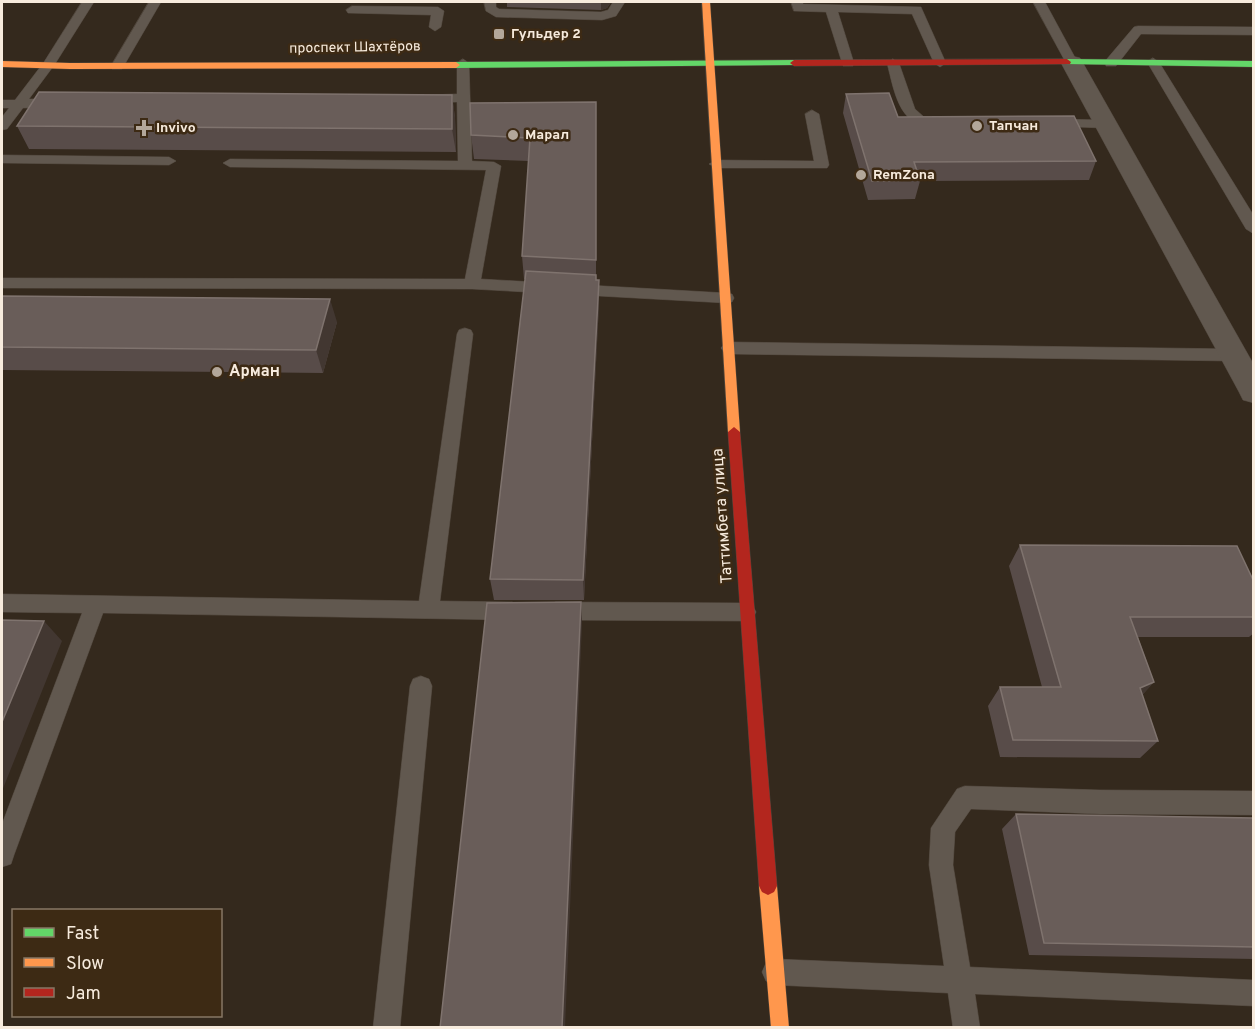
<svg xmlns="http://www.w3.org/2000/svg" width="1255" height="1029" font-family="Overpass,sans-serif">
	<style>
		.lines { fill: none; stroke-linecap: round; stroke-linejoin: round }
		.lane-casing { stroke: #4f453b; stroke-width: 1 }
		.street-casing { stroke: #4f453b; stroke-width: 1 }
		.fast-casing { stroke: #4f453b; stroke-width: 1 }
		.slow-casing { stroke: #4f453b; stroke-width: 1 }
		.jam-casing { stroke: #4f453b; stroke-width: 1 }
		.lane { fill: #61584f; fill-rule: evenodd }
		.street { fill: #61584f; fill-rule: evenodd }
		.fast { fill: #63d668; fill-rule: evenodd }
		.slow { fill: #ff974d; fill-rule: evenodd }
		.jam { fill: #b3261e; fill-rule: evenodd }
		.wall { fill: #584c49 }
		.shaded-wall { fill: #423731 }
		.building { fill: #695d59; stroke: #7f736e; stroke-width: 1.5 }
		.poi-dot { fill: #b3a79a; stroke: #3d2a14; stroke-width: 2 }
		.labels { text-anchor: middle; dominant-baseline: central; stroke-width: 5; stroke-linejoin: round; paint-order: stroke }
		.far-poi-label { font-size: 14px; font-weight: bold; fill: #f7ebdd; stroke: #3d2a14; text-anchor: start }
		.far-street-label { font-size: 14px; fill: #f7ebdd; stroke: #3d2a14 }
		.poi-label { font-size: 16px; font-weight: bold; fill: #f7ebdd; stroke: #3d2a14; text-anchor: start }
		.street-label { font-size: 16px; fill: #f7ebdd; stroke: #3d2a14 }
	</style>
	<rect width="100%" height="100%" fill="#34291d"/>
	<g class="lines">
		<g class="lane-casing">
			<path id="lane" d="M82 2H94L55 64 29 99H59L66 103 59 107 23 108 7 129 2 130V117L9 108H2V100H15L44 62Z
				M149 2H161L122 69H112L111 66Z
				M484 2H496V7L499 9 601 12 608 10 613 2H625L616 16 602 20 496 17 486 11Z
				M791 2H803V4L921 7 946 63 940 67 934 63 912 14 838 12 854 63 853 66H843L826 12 794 11Z
				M1033 2H1045L1078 63 1077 66H1067L1066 63Z
				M352 6 438 7 444 11 441 27 435 31 429 27 431 15 348 13 346 10Z
				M1138 26 1254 27V35L1141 34 1116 66H1106L1105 63 1106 60 1134 27Z
				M1153 58 1159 62 1254 216V234L1246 229 1147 62Z
				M463 59 469 63 472 161 494 162 501 166 481 279 726 293 732 294 734 298 732 302 726 303 472 289 2 288V278L465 279 486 170 230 167 223 163 230 159 458 161 457 102 427 103 420 99 427 95 457 94V63Z
				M893 59 899 63 915 109 924 117 944 118 946 121 944 124C900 135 895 94 887 63Z
				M812 110 819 114 829 165 827 168H716L709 164 716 160 814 161 805 114Z
				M1053 119 1105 120 1112 124 1105 128 1048 126 1046 123Z
				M2 155 169 157 176 161 169 165 2 163Z
				M465 328 471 330 473 334 440 601 512 602 519 605 522 611 519 617 512 620 103 613 14 855 11 864 2 867V824L82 613 2 612V594L419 601 457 334 459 330Z
				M730 342 1234 349 1240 351 1243 355 1240 359 1234 361 730 354 724 352 721 348 724 344Z
				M556 602 746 603 753 606 756 612 753 618 746 621 556 620 549 617 546 611 549 605Z
				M421 676 429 679 432 686 400 1028H373L410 686 413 679Z
				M965 786 1100 790 1254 791V815L1100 814 971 809 955 832 953 865 970 967 1254 980V1006L975 994 980 1028H953L948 993 775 985 766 981 762 972 766 963 775 959 944 966 929 865 931 828 957 789Z"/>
		</g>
		<g class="street-casing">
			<path id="street" d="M1072 56 1080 58 1083 63 1254 365V403L1243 400 1239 392 1061 63 1064 58Z"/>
		</g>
		<g class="fast-casing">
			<path id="fast" d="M1067 59 1254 61V67L1064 64 1063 62Z
				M794 60 798 63 797 65 456 68 452 65 456 62Z"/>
		</g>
		<g class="slow-casing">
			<path id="slow" d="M702 2H710L740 432 734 437 728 432Z
				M2 61 70 63 456 62 460 65 456 68 70 69 2 67Z
				M768 877 774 880 777 886 789 1028H771L759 886 762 880Z"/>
		</g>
		<g class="jam-casing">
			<path id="jam" d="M1067 59 1071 62 1070 64 794 66 790 63 794 60Z
				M734 427 740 432 777 886 774 892 768 895 762 892 759 886 728 432Z"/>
		</g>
		<use href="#lane" class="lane"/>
		<use href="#street" class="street"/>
		<use href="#fast" class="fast"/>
		<use href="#slow" class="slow"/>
		<use href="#jam" class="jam"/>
	</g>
	<path class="wall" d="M507 2H611L607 8 601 10 507 7Z
		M846 94 898 117 1096 161 1089 180 920 181 915 199 868 200 843 113Z
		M452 95 455 118 456 152 29 149 17 126Z
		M596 102V280L599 304 584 600H494L490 579 525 279H524L522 256 529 161 474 159 471 135Z
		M2 296 337 322 323 373 2 370Z
		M1020 545 1254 582V633L1249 637H1138L1154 682 1142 695 1158 741 1140 758 1000 757 988 706 1000 687H1042L1009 566Z
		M1016 814 1254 818V959L1029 955 1002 829Z"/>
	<path class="shaded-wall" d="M601 2H611L607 8 601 10Z
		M452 95 455 118 456 152 452 129Z
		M599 280V304L584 600 583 580Z
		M330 299 337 322 323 373 316 350Z
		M581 602 582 623 565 1028H562Z
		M44 621 62 641 2 791V722Z
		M1154 682 1137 701 1140 688Z"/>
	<path class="building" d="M39 92 452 95V129L17 126Z
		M889 93 898 117 1074 116 1096 161 914 162 920 180 872 181 846 94Z
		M596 102V260L522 256 530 138 471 135 470 103Z
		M526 271 596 275V280H599L583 580 490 579Z
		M2 296 330 299 316 350 2 347Z
		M1020 545 1237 546 1254 582V617H1130L1154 682 1140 688 1158 741 1013 740 1000 687H1061Z
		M581 602 562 1028H440L487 603Z
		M2 620 44 621 2 722Z
		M1016 814 1254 818V947L1044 943Z"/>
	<g class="poi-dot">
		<rect x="493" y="28" width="12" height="12" rx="3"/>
		<circle cx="977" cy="126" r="6"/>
		<path d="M141 119h6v6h6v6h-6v6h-6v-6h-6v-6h6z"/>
		<circle cx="513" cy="135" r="6"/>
		<circle cx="861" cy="175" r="6"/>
		<circle cx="217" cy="372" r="6"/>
	</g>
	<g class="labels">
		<g class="far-poi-label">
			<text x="511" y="34">Гульдер 2</text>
			<text x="989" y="126">Тапчан</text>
			<text x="156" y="128">Invivo</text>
			<text x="525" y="135">Марал</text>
			<text x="873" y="175">RemZona</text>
		</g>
		<g class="far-street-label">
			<text transform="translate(355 48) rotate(-1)">проспект Шахтёров</text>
		</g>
		<g class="poi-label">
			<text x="229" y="372">Арман</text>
		</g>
		<g class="street-label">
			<text transform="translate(723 516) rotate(-94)">Таттимбета улица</text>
		</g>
	</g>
	<rect width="1255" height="1029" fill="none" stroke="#f7ebdd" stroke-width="6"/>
	<rect x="12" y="909" width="210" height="108" fill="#3d2a14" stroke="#877764" stroke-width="1.5"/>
	<rect x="24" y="928" width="30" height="9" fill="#63d668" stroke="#877764" stroke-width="1.5"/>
	<text x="66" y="939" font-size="18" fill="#f7ebdd">Fast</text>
	<rect x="24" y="958" width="30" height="9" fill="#ff974d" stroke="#877764" stroke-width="1.5"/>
	<text x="66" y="969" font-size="18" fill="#f7ebdd">Slow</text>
	<rect x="24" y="988" width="30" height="9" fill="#b3261e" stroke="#877764" stroke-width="1.5"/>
	<text x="66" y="999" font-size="18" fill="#f7ebdd">Jam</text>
</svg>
